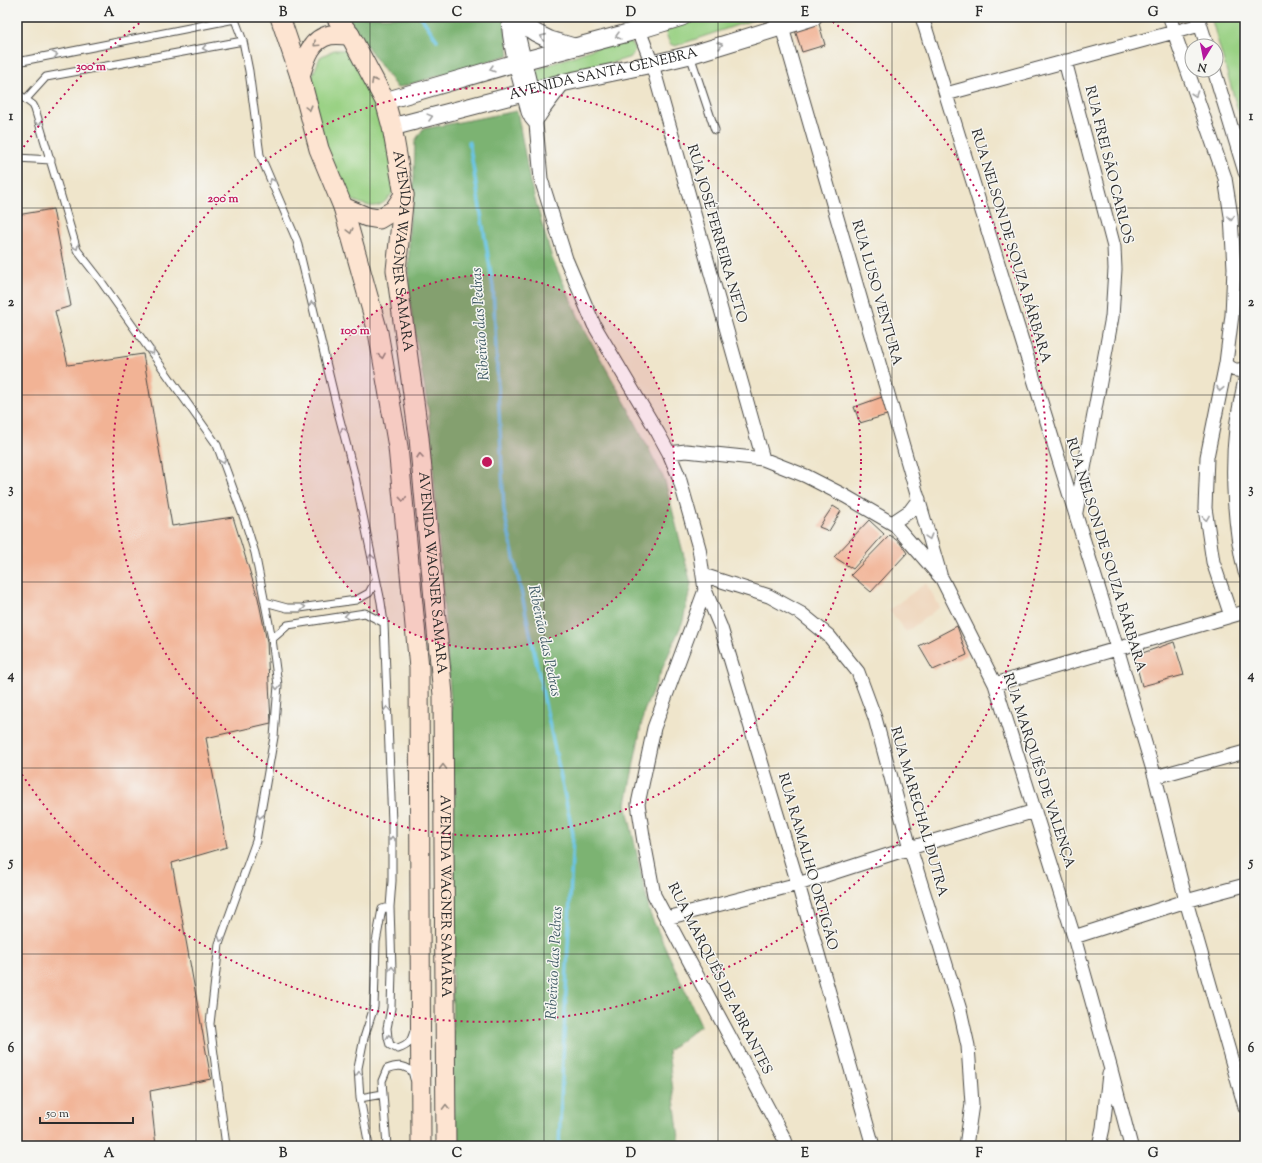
<svg xmlns="http://www.w3.org/2000/svg" width="1262" height="1163" font-family="'Sorts Mill Goudy',serif">
	<style>
		.built { fill: #efd6bc }
		.green { fill: #9ad184; stroke: #627e58 }
		.forest { fill: #7bb372; stroke: #536f4e }
		.lines { fill: none; stroke-linecap: round; stroke-linejoin: round }
		.stream { stroke: #69c5e7; stroke-width: 3.5 }
		.building { fill: #f2b395 }
		.service-casing { stroke: #484743; stroke-width: 9 }
		.minor-casing { stroke: #484743; stroke-width: 15 }
		.tertiary-casing { stroke: #484743; stroke-width: 19 }
		.secondary-casing { stroke: #484743; stroke-width: 21 }
		.service { stroke: #fff; stroke-width: 7 }
		.minor { stroke: #fff; stroke-width: 13 }
		.tertiary { stroke: #fff; stroke-width: 17 }
		.secondary { stroke: #fde4d1; stroke-width: 19 }
		.oneway { stroke: #a0a0a0 }
		.oneway2 { stroke: #94887e }
		.grid { fill: none; stroke: #2b2b2b; stroke-width: 1; stroke-opacity: 0.55 }
		.ring { fill: none; stroke: #c2185b; stroke-width: 2; stroke-dasharray: 2 4 }
		.labels { text-anchor: middle; dominant-baseline: central; stroke-width: 3; stroke-linejoin: round; paint-order: stroke }
		.street-label { font-size: 14px; fill: #2b2b2b; stroke: #f6f6f2 }
		.water-label { font-size: 15px; font-style: italic; fill: #3e5963; stroke: #f6f6f2 }
		.centre { fill: #c2185b; stroke: #f6f6f2; stroke-width: 2 }
		.ring-label { font-size: 12px; text-anchor: middle; font-weight: bold; fill: #c2185b; stroke: #f6f6f2; stroke-width: 3; stroke-linejoin: round; paint-order: stroke }
		.neatline { fill: none; stroke: #2b2b2b; stroke-width: 1.5 }
		.grid-label { font-size: 13px; text-anchor: middle; font-weight: bold; fill: #2b2b2b }
	</style>
	<rect width="100%" height="100%" fill="#f6f6f2"/>
	<filter id="ink" filterUnits="userSpaceOnUse"><feTurbulence type="fractalNoise" baseFrequency=".025" numOctaves="2"/><feDisplacementMap in="SourceGraphic" scale="8" xChannelSelector="R" yChannelSelector="G"/><feConvolveMatrix kernelMatrix="1 2 1 2 8 2 1 2 1" color-interpolation-filters="sRGB"/></filter>
	<filter id="wash" filterUnits="userSpaceOnUse"><feTurbulence type="fractalNoise" baseFrequency=".012" numOctaves="4" result="noise"/><feDisplacementMap in="SourceGraphic" scale="16" xChannelSelector="R" yChannelSelector="G"/><feGaussianBlur stdDeviation="0.9" result="paint"/><feColorMatrix in="noise" values="0 0 0 0 0 0 0 0 0 0 0 0 0 0 0 0 0 1.4 0 .05"/><feComposite in="paint" operator="in"/></filter>
	<g filter="url(#wash)">
		<rect width="100%" height="100%" fill="#efe5cb"/>
		<path class="built" d="M926 583 940 607 906 632 889 610Z"/>
		<path class="green" d="M699 17H754L753 20 675 46 670 44 665 31 667 29Z
			M1211 17H1245V135Z
			M626 37 632 43 635 50 631 57 547 83 538 84 534 74 538 69Z
			M334 50H353L376 104 385 132 397 186C380 214 372 208 345 197L325 147 309 85 320 57Z"/>
		<path class="forest" d="M346 17H504L509 55 397 88Z
			M517 111 530 182 552 258 584 329 627 406 665 481 691 584 683 621 644 711 626 804 650 914 701 1025 668 1051 680 1146H453L451 702 429 414 409 298V229L414 177 415 141 423 129Z"/>
		<g class="lines">
			<path class="stream" d="M421 17 437 40
				M469 142 493 286 504 511 573 834 559 1146"/>
		</g>
		<g id="blocks">
			<path class="building" d="M818 20 825 45 802 52 794 27Z
				M53 209 71 306 55 311 68 365 143 354 172 526 233 517 258 598 267 642 271 723 206 738 227 847 172 863 211 1079 150 1091 156 1146H17V215Z
				M885 396 890 414 860 423 854 407Z
				M833 506 841 511 829 531 819 527Z
				M869 520 884 534 853 569 834 557Z
				M890 535 900 543 907 553 871 592 851 575Z
				M957 626 967 655 933 670 919 646Z
				M1174 642 1184 675 1142 686 1134 656Z"/>
		</g>
	</g>
	<g filter="url(#ink)">
		<use href="#blocks" fill-opacity="0" stroke="#484743" stroke-width="1"/>
		<g class="lines">
			<g class="service-casing">
				<path id="service" d="M234 17 243 41 249 71 260 155 297 241 339 416 355 477 381 602 384 623 392 823V881L390 907 392 970 391 1008 387 1028 388 1038 390 1045 398 1049C409 1045 411 1042 414 1031
					M690 55 715 130
					M17 62 235 19
					M17 93 33 105 35 109 77 250 98 277 217 445 246 524 255 553 272 639
					M26 99 46 77 243 41
					M17 158 51 160
					M265 602 287 608H300L356 600 369 593 376 580
					M360 1098 383 1094
					M226 1146 210 1024 219 944 256 841 274 737 278 685 272 639 288 625 365 613 384 623
					M369 1146 360 1098 358 1068 364 1038 374 1007 376 942 382 909 390 907
					M387 1146 382 1081 387 1069C397 1065 403 1065 412 1071L414 1079"/>
			</g>
			<g class="minor-casing">
				<path id="minor" d="M508 17C509 49 520 81 528 112L531 118 536 124
					M514 17 536 108 537 116 536 124 541 179 566 259 594 325 658 433 669 453 679 477 699 548 705 590 654 728 638 804 644 842 654 895 785 1140 787 1146
					M637 17 639 30 652 64 763 459
					M779 17 940 574
					M922 17 1117 648 1155 777 1186 901 1245 1107
					M1170 17 1174 32 1225 178 1231 216 1234 268 1232 315 1226 363 1207 457 1205 508 1213 562 1231 616
					M1198 17 1207 46
					M1065 61 1114 247 1115 269 1112 317 1076 512
					M1214 70 1245 172
					M946 94 1200 25
					M1226 363C1231 370 1237 372 1245 368
					M1245 379C1242 395 1238 412 1236 428 1231 471 1234 530 1245 572
					M669 453 686 451 763 459 806 476 845 496 895 525 942 579 995 684 1074 937 1110 1066 1131 1146
					M892 523 910 511 919 499
					M703 575 769 596 802 614 829 636 858 672 875 718 910 848 960 1010 968 1046 972 1104 966 1146
					M705 590 721 628 798 884 873 1146
					M995 684 1245 612
					M1155 777 1245 752
					M667 918 798 884 910 848 1035 811
					M1074 937 1186 901 1245 885
					M1099 1146 1103 1128 1109 1074"/>
			</g>
			<g class="tertiary-casing">
				<g id="tertiary">
					<path d="M515 19 536 33 550 40 574 47"/>
					<path d="M385 101 515 63 639 30 682 17"/>
					<path d="M537 116 543 107 561 83"/>
					<path id="s1" d="M392 127 561 83 652 64 690 55 813 17"/>
				</g>
			</g>
			<g class="secondary-casing">
				<g id="secondary">
					<path d="M280 17 300 76 319 149 343 207 378 332 398 447 419 668 421 1146"/>
					<path id="s2" d="M336 17 350 35 385 101 392 127 404 195 396 270 419 438 443 695 446 1146"/>
					<path d="M300 76C305 60 310 39 330 35 336 34 343 35 350 35"/>
					<path d="M343 207 367 217 379 219 394 210 404 195"/>
				</g>
			</g>
			<use href="#service" class="service"/>
			<use href="#minor" class="minor"/>
			<use href="#tertiary" class="tertiary"/>
			<use href="#secondary" class="secondary"/>
		</g>
		<defs><path id="oneway-chevron" d="M-2-3.5L2.5 0L-2 3.5" fill="none" stroke-width="1.6" stroke-linecap="round" stroke-linejoin="round"/></defs>
		<g class="oneway">
			<use href="#oneway-chevron" transform="translate(618 36) rotate(165)"/>
			<use href="#oneway-chevron" transform="translate(543 37) rotate(-156)"/>
			<use href="#oneway-chevron" transform="translate(720 45) rotate(-17)"/>
			<use href="#oneway-chevron" transform="translate(205 48) rotate(170)"/>
			<use href="#oneway-chevron" transform="translate(55 55) rotate(-11)"/>
			<use href="#oneway-chevron" transform="translate(492 69) rotate(164)"/>
			<use href="#oneway-chevron" transform="translate(1195 94) rotate(71)"/>
			<use href="#oneway-chevron" transform="translate(430 117) rotate(-15)"/>
			<use href="#oneway-chevron" transform="translate(39 123) rotate(74)"/>
			<use href="#oneway-chevron" transform="translate(272 181) rotate(-113)"/>
			<use href="#oneway-chevron" transform="translate(1231 218) rotate(84)"/>
			<use href="#oneway-chevron" transform="translate(76 247) rotate(66)"/>
			<use href="#oneway-chevron" transform="translate(312 304) rotate(-103)"/>
			<use href="#oneway-chevron" transform="translate(152 352) rotate(55)"/>
			<use href="#oneway-chevron" transform="translate(1220 389) rotate(101)"/>
			<use href="#oneway-chevron" transform="translate(343 430) rotate(-106)"/>
			<use href="#oneway-chevron" transform="translate(223 461) rotate(70)"/>
			<use href="#oneway-chevron" transform="translate(1206 518) rotate(81)"/>
			<use href="#oneway-chevron" transform="translate(929 537) rotate(74)"/>
			<use href="#oneway-chevron" transform="translate(371 557) rotate(-102)"/>
			<use href="#oneway-chevron" transform="translate(303 607) rotate(-6)"/>
			<use href="#oneway-chevron" transform="translate(347 616) rotate(172)"/>
			<use href="#oneway-chevron" transform="translate(277 687) rotate(91)"/>
			<use href="#oneway-chevron" transform="translate(387 709) rotate(-92)"/>
			<use href="#oneway-chevron" transform="translate(260 816) rotate(100)"/>
			<use href="#oneway-chevron" transform="translate(392 839) rotate(-90)"/>
			<use href="#oneway-chevron" transform="translate(221 939) rotate(108)"/>
			<use href="#oneway-chevron" transform="translate(392 969) rotate(-90)"/>
			<use href="#oneway-chevron" transform="translate(389 1037) rotate(-100)"/>
			<use href="#oneway-chevron" transform="translate(359 1074) rotate(-93)"/>
		</g>
		<g class="oneway2">
			<use href="#oneway-chevron" transform="translate(316 44) rotate(137)"/>
			<use href="#oneway-chevron" transform="translate(374 81) rotate(-119)"/>
			<use href="#oneway-chevron" transform="translate(309 108) rotate(75)"/>
			<use href="#oneway-chevron" transform="translate(350 231) rotate(75)"/>
			<use href="#oneway-chevron" transform="translate(382 356) rotate(80)"/>
			<use href="#oneway-chevron" transform="translate(420 456) rotate(-95)"/>
			<use href="#oneway-chevron" transform="translate(403 499) rotate(84)"/>
			<use href="#oneway-chevron" transform="translate(443 767) rotate(-90)"/>
			<use href="#oneway-chevron" transform="translate(446 1107) rotate(-91)"/>
		</g>
	</g>
	<path class="grid" d="M196 17V1146M370 17V1146M544 17V1146M718 17V1146M892 17V1146M1066 17V1146M17 208H1245M17 395H1245M17 582H1245M17 768H1245M17 954H1245"/>
	<circle cx="487" cy="462" r="187" fill="#c2185b" fill-opacity=".12"/>
	<g class="ring">
		<circle cx="487" cy="462" r="187"/>
		<circle cx="487" cy="462" r="374"/>
		<path d="M17 157A560 560 0 0 1 146 18M828 18A560 560 0 1 1 17 767"/>
	</g>
	<g class="labels">
		<g class="street-label">
			<text stroke="none"><textPath href="#s1" startOffset="218">AVENIDA SANTA GENEBRA</textPath></text>
			<text transform="translate(1108 165) rotate(76)">RUA FREI SÃO CARLOS</text>
			<text transform="translate(716 234) rotate(74)">RUA JOSÉ FERREIRA NETO</text>
			<text transform="translate(1010 246) rotate(73)">RUA NELSON DE SOUZA BÁRBARA</text>
			<text stroke="none"><textPath href="#s2" startOffset="250">AVENIDA WAGNER SAMARA</textPath></text>
			<text transform="translate(876 293) rotate(74)">RUA LUSO VENTURA</text>
			<text transform="translate(1105 555) rotate(73)">RUA NELSON DE SOUZA BÁRBARA</text>
			<text stroke="none"><textPath href="#s2" startOffset="574">AVENIDA WAGNER SAMARA</textPath></text>
			<text transform="translate(1038 771) rotate(72)">RUA MARQUÊS DE VALENÇA</text>
			<text transform="translate(918 812) rotate(74)">RUA MARECHAL DUTRA</text>
			<text transform="translate(807 862) rotate(74)">RUA RAMALHO ORTIGÃO</text>
			<text stroke="none"><textPath href="#s2" startOffset="898">AVENIDA WAGNER SAMARA</textPath></text>
			<text transform="translate(719 979) rotate(63)">RUA MARQUÊS DE ABRANTES</text>
		</g>
		<g class="water-label">
			<text transform="translate(481 324) rotate(-94)">Ribeirão das Pedras</text>
			<text transform="translate(544 641) rotate(78)">Ribeirão das Pedras</text>
			<text transform="translate(555 963) rotate(-87)">Ribeirão das Pedras</text>
		</g>
	</g>
	<circle cx="487" cy="462" r="6" class="centre"/>
	<g class="ring-label">
		<text x="91" y="70">300 m</text>
		<text x="223" y="202">200 m</text>
		<text x="355" y="334">100 m</text>
	</g>
	<rect width="1262" height="1163" fill="none" stroke="#f6f6f2" stroke-width="44"/>
	<g transform="translate(1204 58) rotate(190)"><circle r="19" fill="#f6f6f2" stroke="#a5a5a2"/>
	<path d="M0-3L7 15L0 10L-7 15Z" fill="#b5179e"/>
	<text y="-6" font-size="11" font-weight="bold" text-anchor="middle" fill="#2b2b2b">N</text>
	</g>
	<path d="M40 1117v6h93v-6" fill="none" stroke="#2b2b2b" stroke-width="2"/>
	<text x="46" y="1117" font-size="12" fill="#2b2b2b" stroke="#f6f6f2" stroke-width="3" paint-order="stroke">50 m</text>
	<rect x="22" y="22" width="1218" height="1119" class="neatline"/>
	<g class="grid-label">
		<text x="109" y="16">A</text>
		<text x="283" y="16">B</text>
		<text x="457" y="16">C</text>
		<text x="631" y="16">D</text>
		<text x="805" y="16">E</text>
		<text x="979" y="16">F</text>
		<text x="1153" y="16">G</text>
		<text x="11" y="120">1</text>
		<text x="1251" y="120">1</text>
		<text x="11" y="306">2</text>
		<text x="1251" y="306">2</text>
		<text x="11" y="493">3</text>
		<text x="1251" y="493">3</text>
		<text x="11" y="679">4</text>
		<text x="1251" y="679">4</text>
		<text x="11" y="866">5</text>
		<text x="1251" y="866">5</text>
		<text x="11" y="1052">6</text>
		<text x="1251" y="1052">6</text>
		<text x="109" y="1157">A</text>
		<text x="283" y="1157">B</text>
		<text x="457" y="1157">C</text>
		<text x="631" y="1157">D</text>
		<text x="805" y="1157">E</text>
		<text x="979" y="1157">F</text>
		<text x="1153" y="1157">G</text>
	</g>
</svg>
